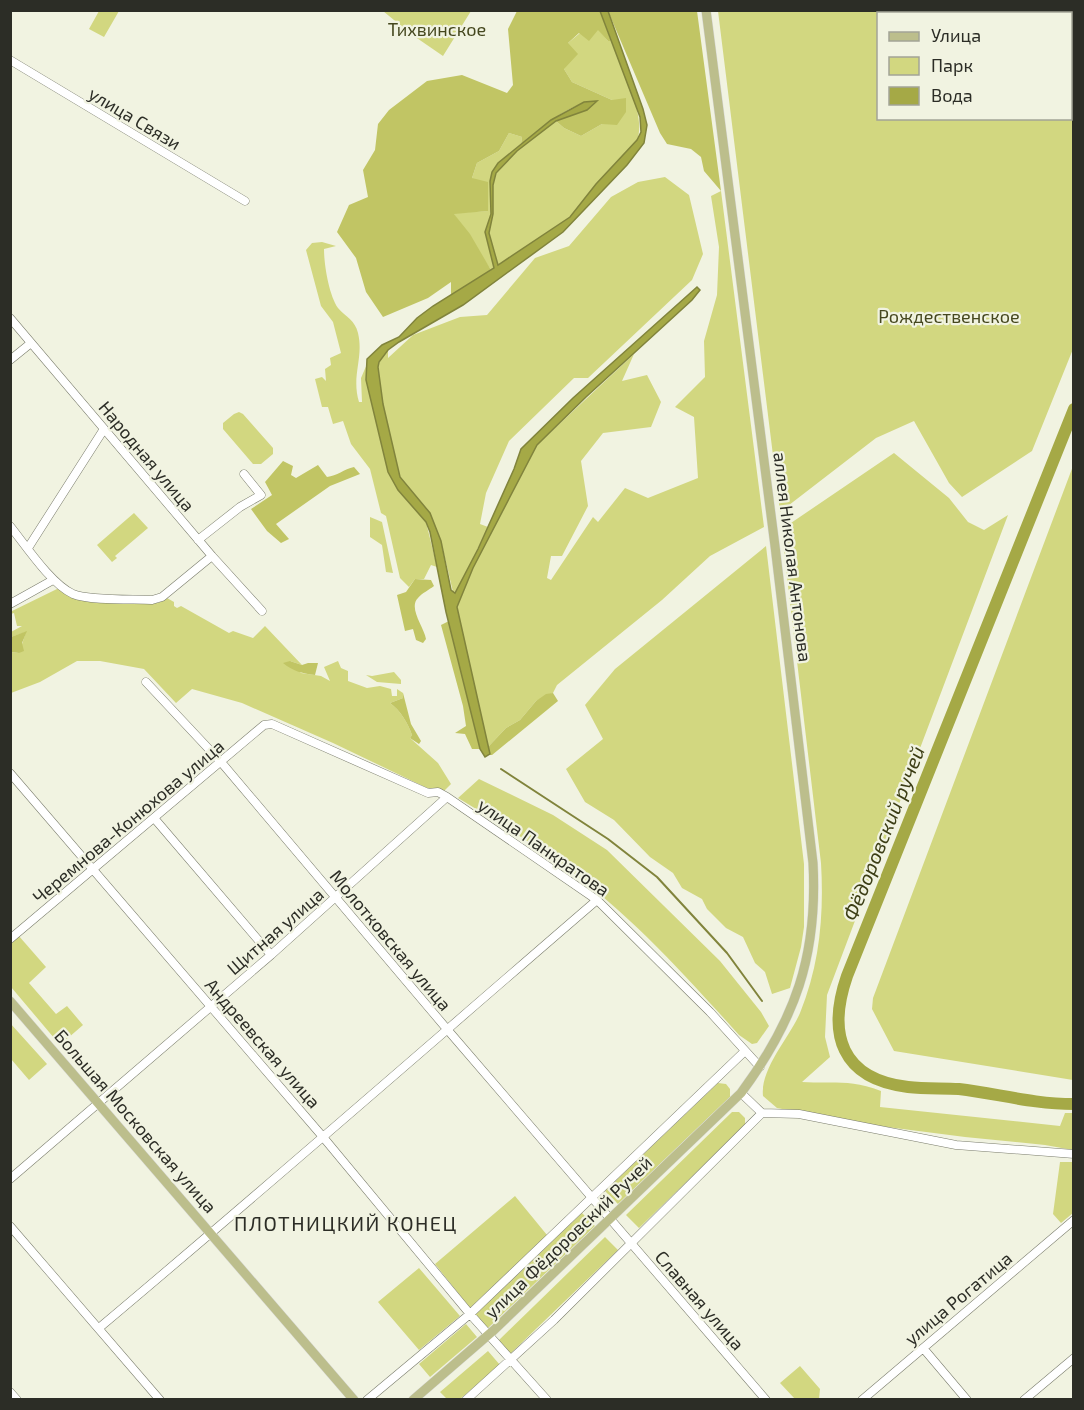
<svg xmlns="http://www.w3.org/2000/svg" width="1084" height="1410" font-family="'Exo 2',sans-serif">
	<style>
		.green { fill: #d2d780 }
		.forest { fill: #c1c564 }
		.water { fill: #a5a946; stroke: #81843c; stroke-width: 1.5 }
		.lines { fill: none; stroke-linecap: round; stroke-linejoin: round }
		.stream { stroke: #81843c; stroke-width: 2 }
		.river { stroke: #a5a946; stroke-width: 12 }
		.minor-casing { stroke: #7a7c6c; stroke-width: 9 }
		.major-casing { stroke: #d9d9d8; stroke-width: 10 }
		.minor { stroke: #fff; stroke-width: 8 }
		.major { stroke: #bcbe8c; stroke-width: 9 }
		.labels { text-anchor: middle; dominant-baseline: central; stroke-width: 4.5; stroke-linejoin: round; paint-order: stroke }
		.park-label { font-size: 18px; fill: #45471e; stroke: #f1f3e1 }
		.street-label { font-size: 18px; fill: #2c2d26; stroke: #f1f3e1 }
		.water-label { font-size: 20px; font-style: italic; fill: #3c3e15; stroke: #f1f3e1 }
		.neighbourhood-label { font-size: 20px; letter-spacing: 1.5px; fill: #2c2d26; stroke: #f1f3e1 }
	</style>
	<rect width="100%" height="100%" fill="#f1f3e1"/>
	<path class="green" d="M99 11H119L104 37 89 29Z
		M383 11H471L443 56 411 34Z
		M998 11 1002 13 878 14V118H1070V16L1073 15V349L1032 451 962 497 949 483 914 421 876 438 780 512 718 11Z
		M598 29 608 41H611C621 65 647 116 637 140L570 217 498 265 489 233 493 214V185L496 173 517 151 556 121 564 128 581 136 602 124 612 100 572 82 564 69 568 43 580 33Z
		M509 133 522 137 521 144 498 163 492 172 490 181 491 214 485 232 494 268 491 270 453 213 488 211 472 178 477 163 499 151Z
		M665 177 689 195 703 254 692 280 588 378H574L509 441 486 493 480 524 488 527 458 591 453 592 441 541 430 513 400 477 383 404 378 367 379 362 388 350V358L413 335 460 317 487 315 535 258 569 246 611 197 638 182Z
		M721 191 764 527 710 556 662 600 557 685 553 693 536 701 520 720 506 728 488 747 457 607 461 597 473 568 537 445 634 354 622 381 647 375 661 402 651 427 603 433 581 461 588 506 562 556H551L547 578 551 580 593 517 598 522 625 488 648 498 698 478 694 417 675 407 705 377 704 341 717 295 719 247 711 196Z
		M322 242 336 246 324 249C324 265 329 295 338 308 346 317 355 320 358 333 364 358 351 376 359 402H362L361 378 367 364V380L388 472 398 490 426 522 437 567 431 565 424 579H415L409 587 400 578 386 516 381 513 370 469 351 444 343 421 333 424 328 407H322L315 379 322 377 326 381 325 369 331 365 330 358 341 353 333 322 321 306 306 250 312 243Z
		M239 412 243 414 273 448V454L261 464H253L223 429V423L234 414Z
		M894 453 949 498 968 522 984 530 1008 515 827 995 825 1037 830 1057 802 1082C835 1084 849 1079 881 1091L880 1107 1060 1126 1065 1113H1073V1150L1045 1145 965 1137 856 1123 777 1108 763 1096C760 1069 789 1038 800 1013 820 964 824 914 821 863L782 535 788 525Z
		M1073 466V1080L894 1051 872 1009 873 998Z
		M134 513 148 528 115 556 117 558 112 562 97 545Z
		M370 517 382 522 393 573 386 572 382 545 370 537Z
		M766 546 804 864V927L801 947 790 988 772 994 765 972 755 963 743 937 726 928 707 909 702 899 682 888 673 873 650 857 614 820 585 802 566 769 603 739 585 705 615 669Z
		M59 588 81 599 158 603 167 598 174 602V606L177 608 181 606 229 633 233 631 253 638 265 626 302 665 290 661 301 673 321 676 330 681 324 667 338 661 341 668 348 671V681L367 688 380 686 391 689 392 696H397V689L403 693V698L390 703C400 710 408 723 412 735L410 738 438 763 451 784 444 791 427 788 333 743 242 703 192 689 176 703 144 669 100 661H77L40 682 11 693V652L19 653 26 632 11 637V632L22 626H17L14 613 11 614 10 612Z
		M394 672 401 680V684L377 682 366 675 372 676Z
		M479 779 553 815 607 850 720 961 761 1012 769 1026 757 1043 752 1044 739 1035C685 975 630 914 565 867 531 842 494 820 458 798Z
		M18 935 46 967 29 983 56 1014 67 1006 83 1025 60 1045 11 987 10 942Z
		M10 1023 47 1064 29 1080 11 1059Z
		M718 1083 726 1084 730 1089V1097L618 1204 605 1191Z
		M732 1112H739L745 1118V1125L639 1228 626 1215Z
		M1060 1162H1074L1073 1213 1061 1223 1053 1214Z
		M515 1196 547 1235 470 1308 435 1264Z
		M582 1213 595 1226 488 1328 475 1315Z
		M605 1237 618 1250 510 1354 498 1341Z
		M419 1268 460 1316 419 1350 378 1302Z
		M466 1324 477 1337 430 1377 419 1364Z
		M488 1351 500 1365 460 1399H447L440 1392Z
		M800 1366 820 1389 819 1399H795L780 1383Z"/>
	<path class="forest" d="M517 11H600L611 41H608L598 30 589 41 579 33 568 43 578 54 564 69 572 82 612 100 626 98V112L617 125 602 124 581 136 564 128 556 121 587 110 596 102C570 101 541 129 521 144L522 137 509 133 499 151 477 163 472 178 488 182V211L454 214 470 234 491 270 451 296V282L428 298 383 317 366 292 356 258 337 232 349 205 368 197 363 170 375 150 378 124 389 110 427 81 462 75 507 93 513 85 508 29Z
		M608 11H697L721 191 704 171 701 157 691 149 667 144 660 133Z
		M283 461 293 466 291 475 296 478 318 465 327 477C337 476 344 469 354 467L360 474 330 486 276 524 289 539 281 543 267 531 251 509 272 495 265 482Z
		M415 579 431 580 434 586C429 590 422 593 418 598 408 608 424 627 426 639L423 643 416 640 413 629 405 631 397 595 406 592Z
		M449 621 480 749H472L465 734 455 733 466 726 463 706 441 625Z
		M27 631 22 643 24 651 19 653 11 652V637Z
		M290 661 302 665 308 663H318L315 675C304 674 292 671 283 663Z
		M403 693 411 724 421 741 419 744 410 738 412 735C408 723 400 710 390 703L403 698Z
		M553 693 558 701 492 755H489L488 747 506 728 520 720 536 701 546 694Z"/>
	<path class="water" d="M600 11H608L643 109 647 125 644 143 627 165 563 232 463 305 399 342 388 350 379 362 378 367 383 404 400 477 430 513 441 541 451 590 455 593 478 549 514 469 521 449 573 398 697 287 700 290 692 300 586 397 537 445 473 568 457 607 490 754 485 757 480 749 446 612 430 532 426 522 398 490 388 472 366 380 367 359 382 345 399 337 417 318 433 306 494 268 485 232 491 214 490 181 492 172 498 163 551 120 584 102 597 101 587 110 556 121 517 151 496 173 493 185V214L489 233 498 265 570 217 596 184 637 140 641 132 640 117Z"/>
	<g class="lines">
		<path class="stream" d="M501 769 608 839 657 877 727 953 762 1001"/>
		<path class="river" d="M1074 409 847 976C827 1034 841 1079 908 1087 925 1089 942 1088 959 1089 999 1094 1033 1104 1074 1104"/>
		<g class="minor-casing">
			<path id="minor" d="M10 60 245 201
				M10 318 212 556 262 611
				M10 360 31 343
				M10 526C26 546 51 584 73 594 90 601 133 599 152 600L162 597 212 556
				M198 540 240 507 261 495 244 474
				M28 548 104 429
				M10 604 53 580
				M146 682 221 762 446 1028 766 1400
				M10 773 323 1137 470 1314 547 1400
				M154 818 271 955
				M10 939 264 725 272 724 428 793 438 792 447 797 597 900 710 1012 760 1067
				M741 1093 762 1113 799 1114 956 1145 1074 1154
				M10 1179 271 955 447 797
				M10 1226 160 1400
				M99 1328C267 1187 431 1043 597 900
				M923 1348 967 1400
				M10 1392 17 1400
				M367 1400 470 1314 745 1051
				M466 1400 554 1320 762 1113
				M862 1400 1074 1220
				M1024 1400 1074 1358"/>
		</g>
		<g class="major-casing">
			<path id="major" d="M10 1001 354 1400
				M413 1400 494 1330 741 1093C795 1020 818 956 813 863L775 546 706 10"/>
		</g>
		<use href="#minor" class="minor"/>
		<use href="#major" class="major"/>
	</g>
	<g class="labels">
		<g class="park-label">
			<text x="437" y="29">Тихвинское</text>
			<text x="949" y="316">Рождественское</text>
		</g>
		<g class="street-label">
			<text transform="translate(135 118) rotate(31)">улица Связи</text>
			<text transform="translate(147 456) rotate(50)">Народная улица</text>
			<text transform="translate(793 557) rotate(83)">аллея Николая Антонова</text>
			<text transform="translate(128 821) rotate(-40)">Черемнова-Конюхова улица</text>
			<text transform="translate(544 847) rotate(35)">улица Панкратова</text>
			<text transform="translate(275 931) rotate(-41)">Щитная улица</text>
			<text transform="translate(391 940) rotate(50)">Молотковская улица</text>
			<text transform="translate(263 1043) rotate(49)">Андреевская улица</text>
			<text transform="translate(136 1121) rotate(49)">Большая Московская улица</text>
			<text transform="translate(568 1237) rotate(-44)">улица Фёдоровский Ручей</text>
			<text transform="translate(958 1298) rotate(-40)">улица Рогатица</text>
			<text transform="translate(700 1300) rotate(49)">Славная улица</text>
		</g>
		<g class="water-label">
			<text transform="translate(883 833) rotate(-68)">Фёдоровский ручей</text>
		</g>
		<g class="neighbourhood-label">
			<text x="346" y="1223">ПЛОТНИЦКИЙ КОНЕЦ</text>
		</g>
	</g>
	<rect width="1084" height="1410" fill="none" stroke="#2c2d26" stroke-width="24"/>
	<rect x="877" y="12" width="195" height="108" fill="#f1f3e1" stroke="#a2a496" stroke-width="1.5"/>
	<rect x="889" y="32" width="30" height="9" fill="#bcbe8c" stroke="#a2a496" stroke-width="1.5"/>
	<text x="931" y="42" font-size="18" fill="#2c2d26">Улица</text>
	<rect x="889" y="57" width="30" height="18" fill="#d2d780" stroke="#a2a496" stroke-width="1.5"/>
	<text x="931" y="72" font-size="18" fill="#2c2d26">Парк</text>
	<rect x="889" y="87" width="30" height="18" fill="#a5a946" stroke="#a2a496" stroke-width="1.5"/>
	<text x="931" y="102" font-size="18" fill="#2c2d26">Вода</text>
</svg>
